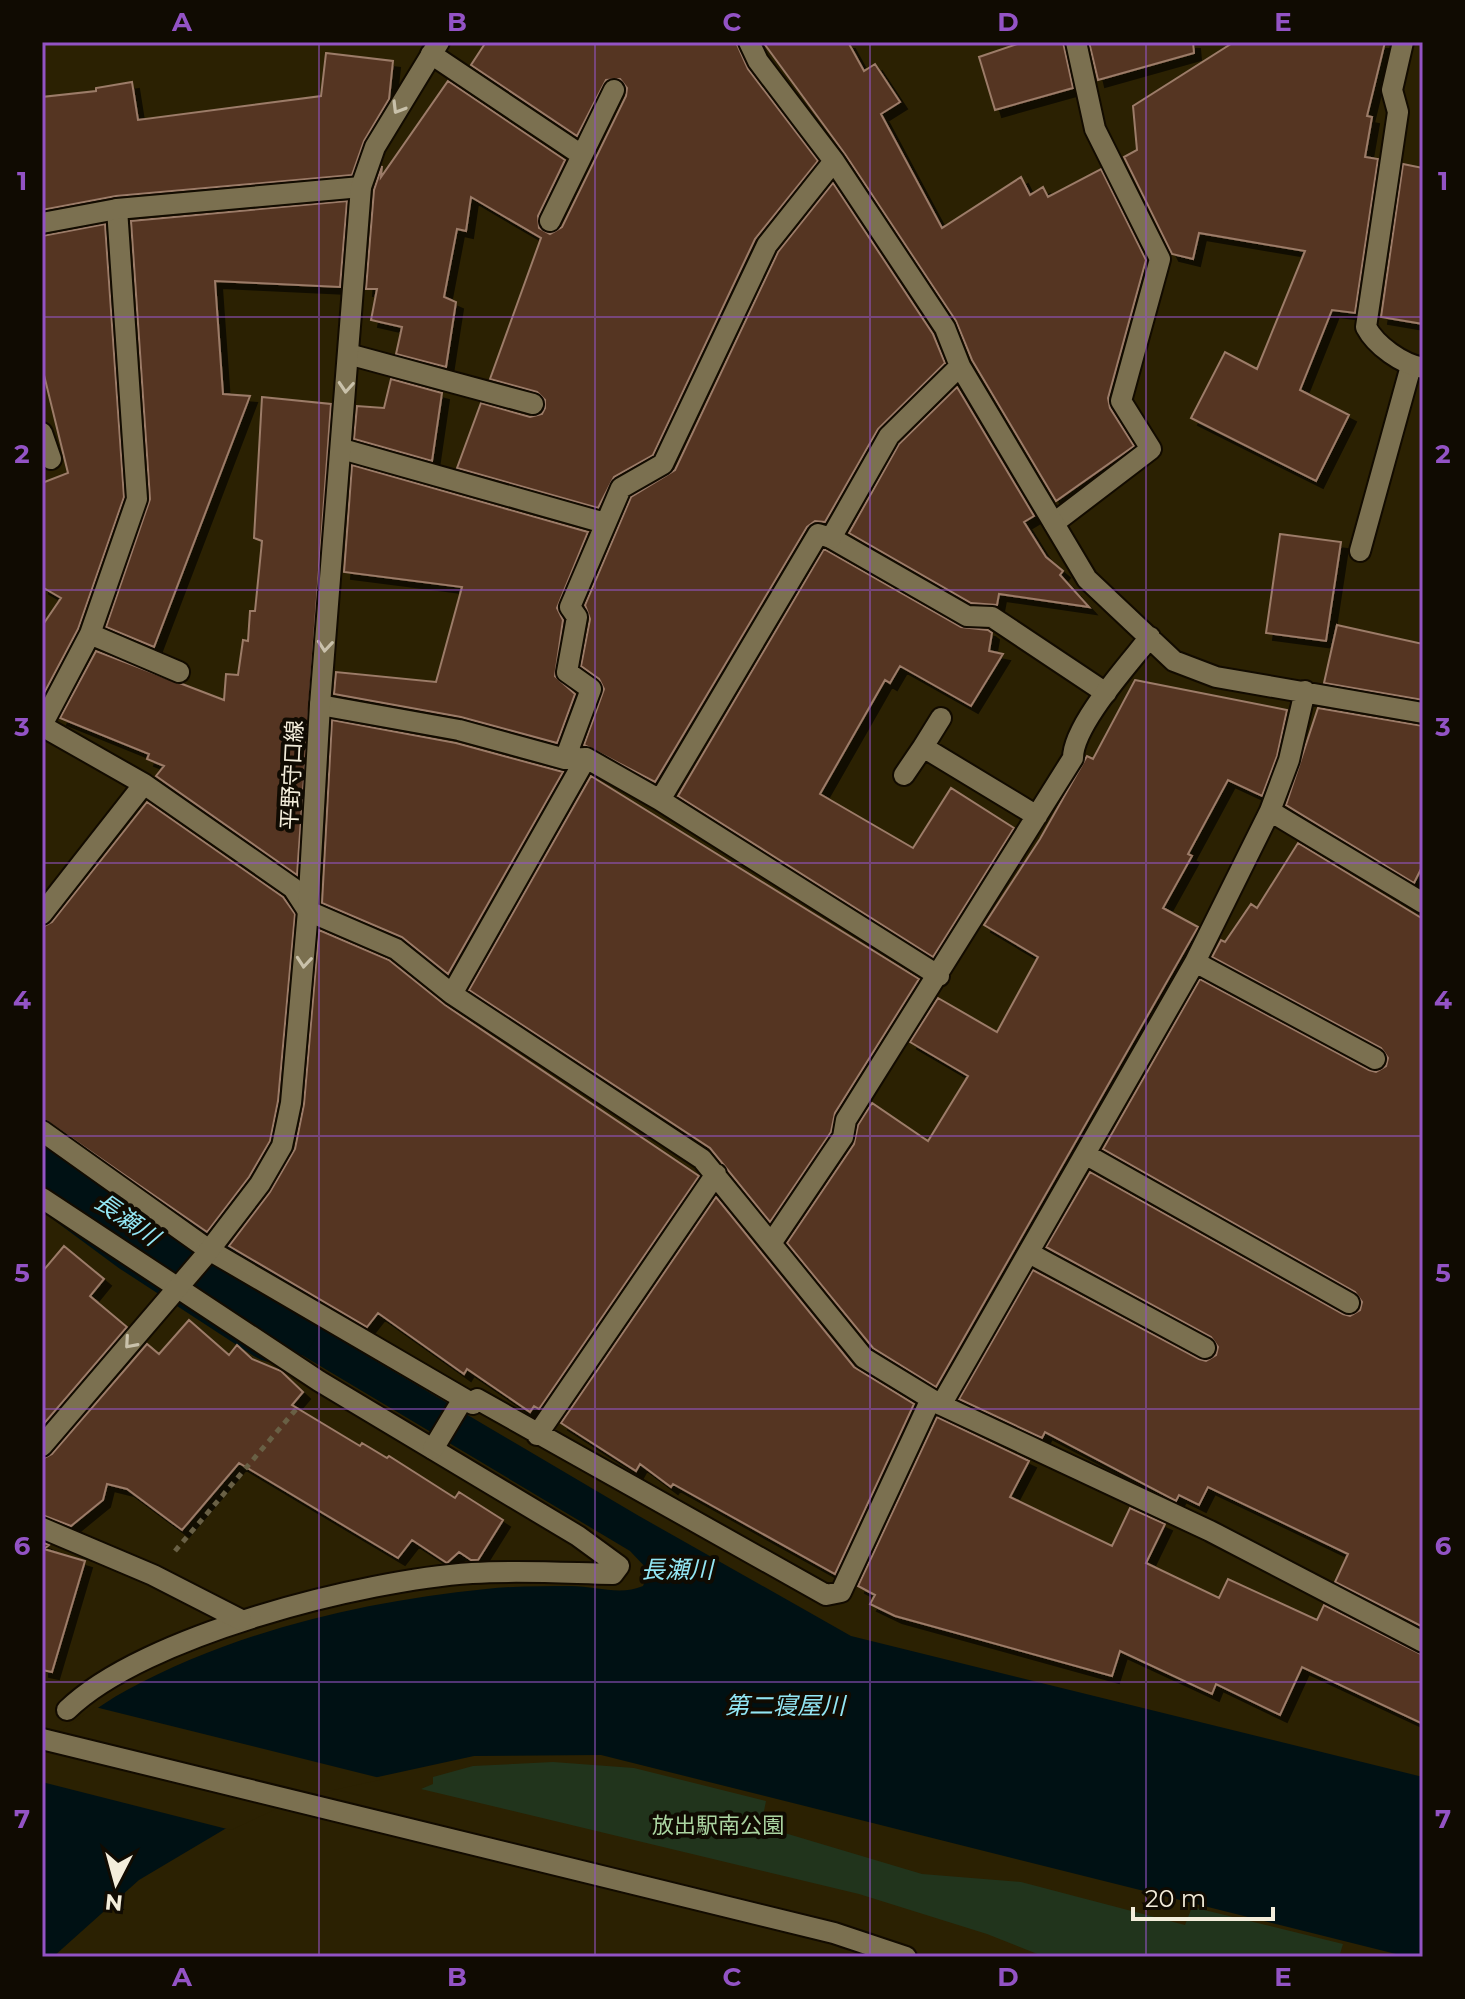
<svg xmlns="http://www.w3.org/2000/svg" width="1465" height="1999" font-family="Montserrat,'Noto Sans JP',sans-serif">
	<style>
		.green { fill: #21341c }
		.water { fill: #001114 }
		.pier { fill: #2b2102 }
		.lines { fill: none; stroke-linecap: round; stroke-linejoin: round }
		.river { stroke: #001114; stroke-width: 84 }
		.building { fill: #553624; stroke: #9c7b68; stroke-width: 2; filter: url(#shadow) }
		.service-casing { stroke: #120b00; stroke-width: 24 }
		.minor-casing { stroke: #120b00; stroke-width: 24 }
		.tertiary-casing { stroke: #120b00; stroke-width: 24 }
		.secondary-casing { stroke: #120b00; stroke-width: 24 }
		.path { stroke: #696045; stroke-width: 5; stroke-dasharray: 6 6; stroke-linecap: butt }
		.service { stroke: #7b7050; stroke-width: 20 }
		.minor { stroke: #7b7050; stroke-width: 20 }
		.tertiary { stroke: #7b7050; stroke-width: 20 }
		.secondary { stroke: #7b7050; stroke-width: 20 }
		.oneway { stroke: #c9c1aa }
		.grid { fill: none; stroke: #9353c5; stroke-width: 2; stroke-opacity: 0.55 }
		.labels { text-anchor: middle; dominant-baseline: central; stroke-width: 8; stroke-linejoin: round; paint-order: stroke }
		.street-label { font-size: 22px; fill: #f3eddb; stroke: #100b02 }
		.park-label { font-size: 22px; fill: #abd4a1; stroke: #100b02 }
		.water-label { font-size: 24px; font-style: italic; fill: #93e6f4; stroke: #100b02 }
		.neatline { fill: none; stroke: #9353c5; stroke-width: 3 }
		.grid-label { font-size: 26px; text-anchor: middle; font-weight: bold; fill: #9353c5 }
	</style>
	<defs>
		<filter id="shadow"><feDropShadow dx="7" dy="7" stdDeviation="0" flood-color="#0009"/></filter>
	</defs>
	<rect width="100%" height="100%" fill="#2b2102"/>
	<path class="green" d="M553 1762 634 1768 766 1801 761 1826 922 1874 1021 1882 1185 1925 1192 1907 1343 1944 1339 1957H1045L987 1934 859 1894 421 1789 433 1784V1777L473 1766Z"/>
	<path class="water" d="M186 1249 639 1516 851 1636 1423 1777V1957H1408L601 1755 474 1756 300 1794 235 1823 139 1880 53 1957H42V1748C70 1729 97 1706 127 1690 238 1630 361 1602 486 1589 514 1586 543 1586 571 1586 596 1586 620 1596 643 1586L649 1571 630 1551 193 1290 167 1272Z"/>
	<path class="pier" d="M95 1707 384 1779 302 1797 231 1830 42 1782V1744Z"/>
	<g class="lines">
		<path class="river" d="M42 1159 142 1233 277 1321"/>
	</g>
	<path class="building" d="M486 42H736L748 69 818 161 755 239 653 455 614 477 598 508 457 468 481 403 530 417 542 414 545 408V400L537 392 490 379 541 238 471 197 466 231 457 229 444 297 456 302 446 367 396 354 402 327 371 320 377 289H366L374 190 382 166 381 177 448 81 565 160 538 216 539 228 550 234 562 227 626 96 627 88 620 79 606 80 577 136 471 65Z
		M763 42H848L864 71 875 64 900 102 881 114 942 228 1021 177 1030 195 1043 187 1048 197 1101 169 1146 260 1108 398 1110 408 1134 446 1056 501 972 360 956 321 845 154Z
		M1023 42H1063L1073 88 995 110 979 57Z
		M1089 42H1193L1194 53 1098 80Z
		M1234 42H1385L1367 116 1372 117 1365 157 1378 159 1355 313 1332 310 1300 390 1349 415 1316 481 1191 418 1225 352 1257 369 1305 251 1199 233 1193 259 1172 254 1124 157 1137 150 1133 106Z
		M326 53 393 61 389 99 364 141 352 175 116 196 42 210V97L96 91V88L132 82 138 120 321 96Z
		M1403 164 1423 168V324L1381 317Z
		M833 183 933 334 945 363 878 429 825 522 815 521 807 527 655 782 584 745 604 689 599 679 581 666 590 619 585 605 631 497 675 470 778 252Z
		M347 201 340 287 215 281 223 394 250 396 154 647 106 627 150 499 131 221Z
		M105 224 124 497 78 629 42 697V626L61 598 42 587V483L68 473 42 367V236Z
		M391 379 442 393 432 461 354 439 357 406 384 408Z
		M957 387 1034 516 1024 522 1046 557 1063 571 1060 575 1089 607 999 594 997 605 971 603 849 533 899 444Z
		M262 397 331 404 297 875 156 776 164 766 147 759 149 754 60 718 96 651 224 700 226 674 238 675 243 640 248 641 250 611H255L262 541 254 538Z
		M352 465 588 532 557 608 563 620 555 676 575 694 557 743 461 717 334 694 336 672 436 682 462 587 344 572Z
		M1280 534 1341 542 1326 641 1266 633Z
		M824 549 961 627 988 630 992 633 989 651 1003 654 971 706 900 666 890 683 885 680 820 794 913 848 951 788 1014 828 933 957 678 796Z
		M1337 625 1423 644V700L1324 683Z
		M1135 680 1287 710 1277 756 1262 796 1228 780 1188 854 1192 856 1163 908 1198 927 936 1387 873 1348 787 1243 854 1144 858 1125 872 1103 928 1141 968 1076 910 1042 938 998 997 1032 1038 957 984 925 1040 839 1087 756 1093 759Z
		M1318 708 1423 726V865L1414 883 1286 805Z
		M332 720 456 743 563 772 448 974 402 937 322 903Z
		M591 776 919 979 835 1113 831 1132 770 1222 710 1148 469 990Z
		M147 802 283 897 295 914 278 1101 270 1141 249 1177 207 1232 42 1118V927L52 922Z
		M1298 843 1423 919V1627L1335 1582 1348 1554 1208 1487 1199 1505 1179 1495 1176 1501 1045 1432 1042 1438 959 1399 1033 1270 1199 1359 1206 1361 1216 1355 1218 1347 1211 1337 1046 1247 1090 1172 1343 1314 1350 1316 1360 1310 1362 1302 1355 1292 1103 1149 1200 979 1369 1070 1376 1072 1386 1066 1388 1058 1381 1048 1212 957 1221 940 1225 942 1251 904 1257 908Z
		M319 930 389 960 445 1005 699 1176 539 1409 534 1406 530 1412 467 1369 464 1374 378 1313 367 1327 229 1246 270 1192 295 1149 304 1104Z
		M716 1197 854 1367 914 1404 835 1574 673 1484 671 1487 640 1464 636 1471 561 1423Z
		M64 1246 104 1279 90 1296 127 1327 42 1426V1272Z
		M189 1320 229 1355 237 1345 252 1359 281 1371 303 1392 292 1405 360 1446 362 1443 387 1458 389 1456 455 1498 459 1492 503 1520 478 1560H471L459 1552 447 1563 412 1540 398 1558 239 1463 182 1530 127 1489 107 1484 103 1500 71 1526 42 1515V1459L52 1454 147 1344 159 1354Z
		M937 1417 1029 1461 1010 1497 1112 1546 1130 1508 1165 1524 1146 1563 1219 1598 1228 1579 1317 1620 1324 1605 1423 1655V1724L1302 1667 1280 1715 1216 1684 1212 1694 1120 1651 1112 1676 895 1616 870 1604 875 1595 858 1586Z
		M42 1542 49 1545 44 1549 85 1561 52 1672 42 1670Z"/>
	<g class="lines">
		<g class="service-casing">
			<path id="service" d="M42 433 51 459
				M1054 523 1151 449 1121 401 1160 259 1095 129 1076 42
				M831 538 967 616 992 617 1106 693
				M1360 551 1411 366
				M90 634 179 672
				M42 725 90 634 137 499 117 209
				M42 726 144 784 293 888 308 911
				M42 914 144 784
				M42 1131 209 1250
				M42 1198 319 1381 578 1536 619 1566 613 1574C566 1573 519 1570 472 1573 365 1580 144 1635 67 1710"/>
		</g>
		<g class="minor-casing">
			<path id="minor" d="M749 42 758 61 834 161 945 328 960 366 1087 579 1174 661 1216 677 1423 713
				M1403 42 1392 90 1398 112 1366 327C1376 346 1402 364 1423 368
				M431 54 580 154
				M550 221 614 90
				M42 223 117 209 361 187
				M348 354 533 404
				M342 449 605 523
				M320 705 459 730 565 759 586 758 660 800 939 976
				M941 718 923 747 1037 816
				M565 759 591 689 567 672 577 617 570 607 621 488 663 464 767 245 834 161
				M904 775 923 747
				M660 800 818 534 831 538 889 436 960 366
				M1270 811 1423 903
				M308 911 396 949 452 994 702 1159 864 1358 941 1405 1210 1531 1423 1642
				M1195 962 1375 1059
				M452 994 586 758
				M1085 1154 1349 1303
				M772 1242 843 1137 846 1120 1073 758C1073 725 1129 664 1150 637
				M209 1250 473 1404 477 1399 826 1595 841 1592 931 1399
				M1031 1254 1205 1348
				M941 1405 1195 962 1270 811 1289 760 1305 691
				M537 1435 716 1174
				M433 1449 463 1399
				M42 1528 153 1575 241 1620"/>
		</g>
		<g class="tertiary-casing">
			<path id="tertiary" d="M42 1739 834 1933 906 1957"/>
		</g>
		<g class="secondary-casing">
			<path id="secondary" d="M42 1446 204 1257 260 1184 282 1146 291 1103 308 911 320 705 361 187 375 147 439 42"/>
		</g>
		<path class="path" d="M175 1551 298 1407"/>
		<use href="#service" class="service"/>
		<use href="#minor" class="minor"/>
		<use href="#tertiary" class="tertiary"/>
		<use href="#secondary" class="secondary"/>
	</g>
	<defs><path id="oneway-chevron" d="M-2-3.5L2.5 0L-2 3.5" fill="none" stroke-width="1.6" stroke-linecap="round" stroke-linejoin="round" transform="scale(2)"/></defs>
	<g class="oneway">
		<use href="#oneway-chevron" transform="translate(398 108) rotate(121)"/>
		<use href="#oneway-chevron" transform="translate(346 387) rotate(94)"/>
		<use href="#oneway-chevron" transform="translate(325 646) rotate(95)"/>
		<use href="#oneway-chevron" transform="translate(304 962) rotate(95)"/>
		<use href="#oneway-chevron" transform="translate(130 1343) rotate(131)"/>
	</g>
	<path class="grid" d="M319 42V1957M595 42V1957M870 42V1957M1146 42V1957M42 317H1423M42 590H1423M42 863H1423M42 1136H1423M42 1409H1423M42 1682H1423"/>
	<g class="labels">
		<g class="street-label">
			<text transform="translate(292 775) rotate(-87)">平野守口線</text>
		</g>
		<g class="park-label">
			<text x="718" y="1825">放出駅南公園</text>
		</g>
		<g class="water-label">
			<text transform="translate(127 1219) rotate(35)">長瀬川</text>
			<text x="677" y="1569">長瀬川</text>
			<text x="785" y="1705">第二寝屋川</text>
		</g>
	</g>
	<rect width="1465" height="1999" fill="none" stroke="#100b02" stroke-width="88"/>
	<g transform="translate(116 1883) rotate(186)" stroke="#100b02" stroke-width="6" paint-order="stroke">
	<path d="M0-6L14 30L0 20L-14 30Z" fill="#f3eddb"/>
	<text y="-12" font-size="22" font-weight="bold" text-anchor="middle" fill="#f3eddb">N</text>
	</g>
	<path d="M1133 1907v12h140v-12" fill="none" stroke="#f3eddb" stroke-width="4"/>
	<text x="1145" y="1907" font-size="24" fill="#f3eddb" stroke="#100b02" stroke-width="6" paint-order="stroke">20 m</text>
	<rect x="44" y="44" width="1377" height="1911" class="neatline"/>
	<g class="grid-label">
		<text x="182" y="31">A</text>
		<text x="457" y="31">B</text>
		<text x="732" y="31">C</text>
		<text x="1008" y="31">D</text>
		<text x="1283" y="31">E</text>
		<text x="22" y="190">1</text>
		<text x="1443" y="190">1</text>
		<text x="22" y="463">2</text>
		<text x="1443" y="463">2</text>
		<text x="22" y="736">3</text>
		<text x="1443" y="736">3</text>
		<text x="22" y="1009">4</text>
		<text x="1443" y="1009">4</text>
		<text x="22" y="1282">5</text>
		<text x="1443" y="1282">5</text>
		<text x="22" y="1555">6</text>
		<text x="1443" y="1555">6</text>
		<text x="22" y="1828">7</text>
		<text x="1443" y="1828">7</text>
		<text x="182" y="1986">A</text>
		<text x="457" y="1986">B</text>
		<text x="732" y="1986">C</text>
		<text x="1008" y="1986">D</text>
		<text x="1283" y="1986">E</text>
	</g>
</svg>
